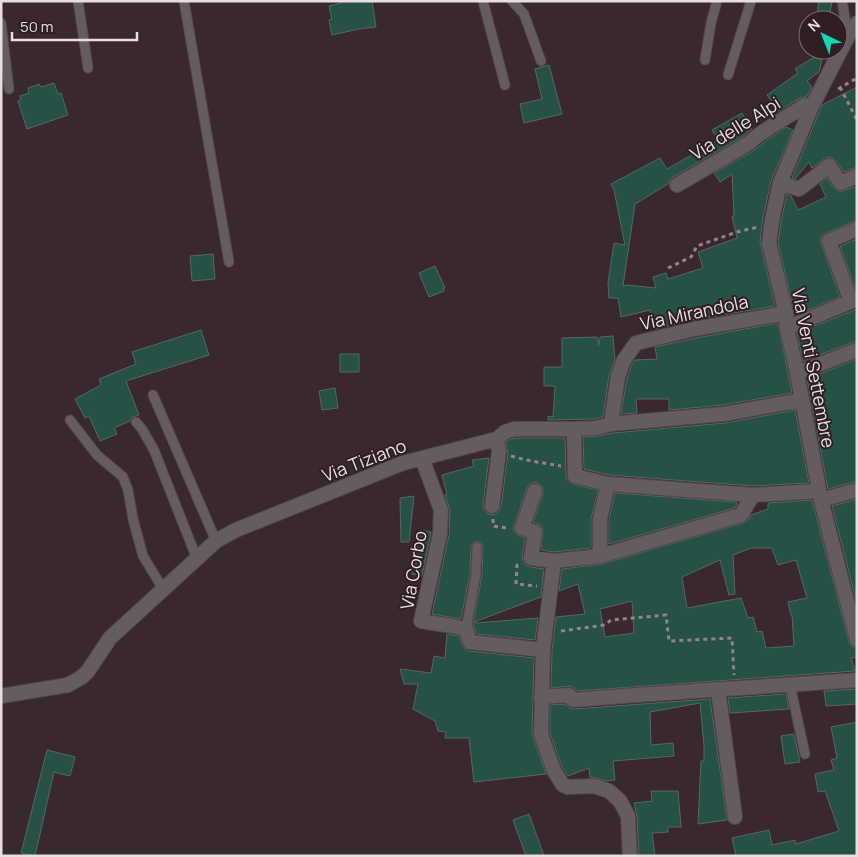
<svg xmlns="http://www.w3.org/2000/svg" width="858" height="857" font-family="Manrope,sans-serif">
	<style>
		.building { fill: #265147; stroke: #556863; fill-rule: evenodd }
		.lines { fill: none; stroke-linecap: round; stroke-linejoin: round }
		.service-casing { stroke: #55464b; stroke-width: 11 }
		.minor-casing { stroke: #55464b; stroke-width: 16 }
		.path { stroke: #928488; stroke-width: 3; stroke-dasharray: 4 4; stroke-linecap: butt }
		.service { stroke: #645c5e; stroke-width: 9 }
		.minor { stroke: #645c5e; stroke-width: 14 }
		.labels { text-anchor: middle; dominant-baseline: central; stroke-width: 4; stroke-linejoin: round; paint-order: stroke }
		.street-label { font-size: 18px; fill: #e9dee1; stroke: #2f1f24 }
	</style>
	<rect width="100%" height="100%" fill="#39292e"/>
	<path class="building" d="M341 1H372L376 27 359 29 332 35 329 20 332 19 329 6 341 3Z
		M819 1H832L829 20H816Z
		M824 51 819 72 807 81 812 87 807 96 800 98 779 111 767 95 798 73 795 69Z
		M549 65 562 114 524 123 520 104 542 99 535 69Z
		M54 83 58 94 61 93 68 115 27 129 18 101 21 100 20 96 29 93 28 88 39 84 41 87Z
		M857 87V167L844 172 836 161 832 158 827 157 812 168 809 162 795 179 792 178 822 105Z
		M742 113 752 129 744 136 673 177 670 180 668 184 635 204 623 286 627 285 656 288 653 277 666 273 668 279 703 268 698 252 737 238 732 216H734L732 174 720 182 714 173 753 151 767 140 786 127 793 130 771 181 763 218 760 242 775 306 692 320 655 329 650 310 621 317 618 298H609L608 283 614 243 625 245 614 190 611 184 660 158 667 169 718 140 712 130Z
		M827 178 834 188 840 192 857 186V220L826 233 822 236 820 240 840 297 795 315 778 243 781 221 787 194 791 196 798 210 826 197 820 184Z
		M857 239V290H856L840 246Z
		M213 254 215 279 192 281 190 256Z
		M435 266 445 288H443L444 291 429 297 419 273Z
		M857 309V341L803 361 797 333Z
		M778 323 792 393 723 405 669 410V399H636L637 413 621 414 627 378 632 364 635 360 657 359 655 347 696 338Z
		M201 330 209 355 126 381 139 415 132 417 130 421 114 428 117 434 100 441 89 416 85 418 75 399 101 385 99 379 136 364 132 352Z
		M613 336 615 360 609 375 603 417 595 419 548 420V416L553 417 555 386H544V367H562V338L597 337 599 345 600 337Z
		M340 354H359V372H340Z
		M857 359V481L828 489 807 379Z
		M335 388 338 408 322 410 319 391Z
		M795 410 809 483 753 486 609 475 584 469 583 437 598 436 613 433 725 423Z
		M515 438H565L566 476 567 480 573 484 598 490 591 519V548L554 552 541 550 543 530 541 525 533 522 543 494V489L542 486 538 483 534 482 530 484 527 488 514 525 513 529 516 534 525 538 522 557 523 562 525 565 530 567 544 569 541 597 474 622 475 623 538 618 535 640 477 634 473 624 482 575 483 547 482 544 478 541 474 542 471 546 470 573 461 619 432 614 449 535H450L449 530 450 510 445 495H447L442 475 474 466 472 460 489 458 483 505 484 510 487 513 491 515 496 514 499 511 501 507 508 453 506 442 509 440Z
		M615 493 736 502 737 505 735 508 609 544V520Z
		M414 496 409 542H401L400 498Z
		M857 499V604L832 506Z
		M812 500 849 642 851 646 857 649V657L851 658 855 671 577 691 573 687 569 686 551 688 552 651 556 617 585 614 578 584 559 591 562 569 602 564 743 523 748 520 751 515 768 509V503ZM751 548H772L778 565 796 560 807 598 788 602 791 615H792L794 646 766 648 762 631 757 632 753 617 748 618 741 598 687 608 682 577 720 560 729 595 735 594 733 555ZM632 601 634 633 605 637 600 609Z
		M420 530 431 532 422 576 412 574Z
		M447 634 459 636 462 645 465 649 469 651 534 658 532 734 546 774 474 782 469 738H445L446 732 438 731 435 721 413 709 418 684H404L400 669 431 673 434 656 445 658Z
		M857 689V704L826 706 824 691Z
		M786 694 789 709 730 713 728 698Z
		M710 699 727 820 698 824 701 761H704V746L700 703 650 712 651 745 673 743 674 756 613 761 615 780 605 781 596 778 590 777 589 768 568 776 562 767 550 733V705L565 704 569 708 574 709Z
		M857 722V856H736L732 838 769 830 772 845 795 840 796 844 839 831 825 791 818 792 815 774 834 770 831 760 837 758 831 727Z
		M794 734 800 762 785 764 781 736Z
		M47 750 75 757 70 776 54 772 35 856 21 853Z
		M651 791H678L681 827H668V832L652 833 655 856H639L637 816 634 803 652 801Z
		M529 814 544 856H526L513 820Z"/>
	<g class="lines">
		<g class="service-casing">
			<path id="service" d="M78 1 88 68
				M184 1 229 262
				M483 1 505 85
				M512 1 524 14 541 61
				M842 1 848 36
				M1 23 9 89
				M705 60 711 23 717 1
				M728 75 751 1
				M153 395 216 541
				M70 420 97 455 123 477 128 490 133 519 143 556 163 589
				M136 422 142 429 154 450 197 559
				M466 629 476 574 477 547
				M790 685 805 754"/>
		</g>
		<g class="minor-casing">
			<path id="minor" d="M857 23 848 36 812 106 780 183 772 220 769 243 786 313 787 328 797 373 821 500 857 640
				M780 183 799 189 829 166 841 183 857 176
				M677 185 749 143C765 128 787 118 805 105L812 106
				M851 301 829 241 857 229
				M787 328 857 299
				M797 373 857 350
				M611 424 618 376 624 360 636 343 694 329 786 313
				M574 429 575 476 608 484 753 495 819 491
				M422 458 441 510 440 534 421 621 452 626 466 629 470 642 543 650
				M535 491 522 528 535 532 531 558 554 561
				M821 500 857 490
				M492 506 499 452 497 439
				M600 556V519L608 484
				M718 690 735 817
				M1 696 68 685 82 677 88 671 110 638 216 541 236 530 403 463 497 439 505 432 514 429H574L596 428 611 424 724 414 802 400
				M541 697 569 695 573 700C668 692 762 687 857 680
				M630 856 628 816 620 801 609 791 594 786 568 787 563 785 554 771 541 734 543 650 554 561 600 556 741 515 753 495"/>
		</g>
		<path class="path" d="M840 87 857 120
			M838 89 857 78
			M668 268 691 257 697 246 737 232 758 227
			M511 456C528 461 544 463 561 466
			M493 519V526L507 528
			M518 565H517L516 584 537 586
			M561 631 605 625 611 620 666 615 669 641 732 638 734 675"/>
		<use href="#service" class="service"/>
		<use href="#minor" class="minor"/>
	</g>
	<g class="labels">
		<g class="street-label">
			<text transform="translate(735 128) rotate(-32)">Via delle Alpi</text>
			<text transform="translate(694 312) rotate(-12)">Via Mirandola</text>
			<text transform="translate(814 368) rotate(79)">Via Venti Settembre</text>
			<text transform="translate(364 460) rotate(-21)">Via Tiziano</text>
			<text transform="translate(413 570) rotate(-80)">Via Corbo</text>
		</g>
	</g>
	<rect width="858" height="857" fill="none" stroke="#e9dee1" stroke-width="5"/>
	<g transform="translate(823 35) rotate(317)"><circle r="24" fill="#2f1f24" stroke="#796b70"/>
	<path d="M0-4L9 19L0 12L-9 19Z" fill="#15d5b3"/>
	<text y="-8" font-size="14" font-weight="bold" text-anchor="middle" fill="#e9dee1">N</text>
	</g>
	<path d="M12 32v8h125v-8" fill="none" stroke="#e9dee1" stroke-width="2.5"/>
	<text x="20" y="32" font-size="15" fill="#e9dee1" stroke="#2f1f24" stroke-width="4" paint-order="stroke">50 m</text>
</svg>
